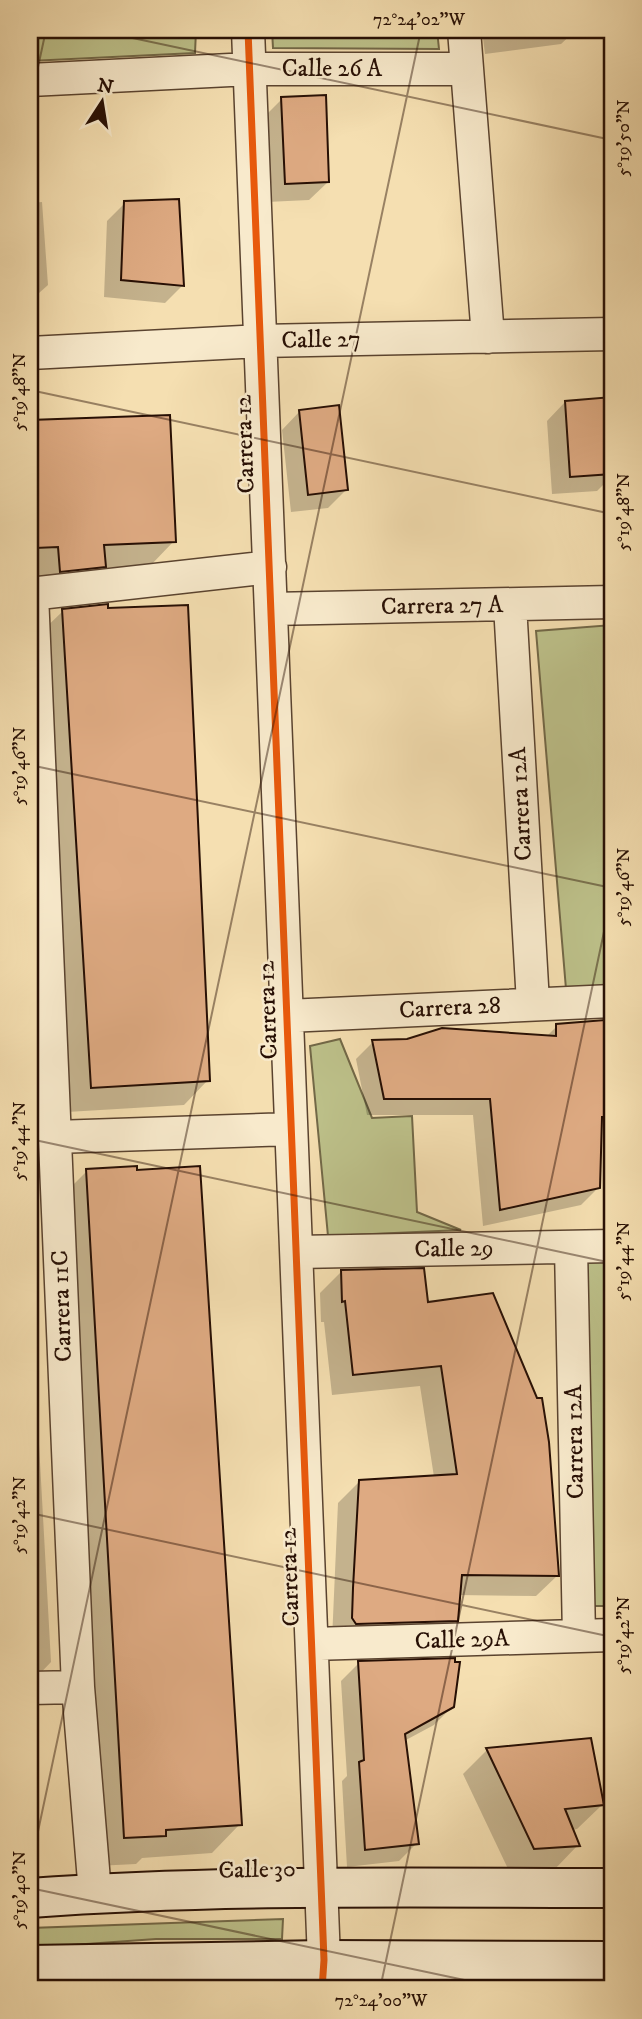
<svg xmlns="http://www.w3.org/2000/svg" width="642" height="2019" font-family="'IM FELL DW Pica',serif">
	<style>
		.green { fill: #bdc18a; stroke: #726847; stroke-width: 2 }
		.shadow { fill: #0003 }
		.building { fill: #deaa82; stroke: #270f04; stroke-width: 2 }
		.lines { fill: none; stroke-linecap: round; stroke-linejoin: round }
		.street-casing { stroke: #5a432f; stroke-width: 35 }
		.secondary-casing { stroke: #270f04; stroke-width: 42 }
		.street { stroke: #f8eacc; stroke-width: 32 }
		.secondary { stroke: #f8eacc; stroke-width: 38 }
		.cycleway-casing { stroke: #f8eacc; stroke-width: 11 }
		.cycleway { stroke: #e8590c; stroke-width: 7 }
		.ticks { fill: none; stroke: #270f04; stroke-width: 2; stroke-opacity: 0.45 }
		.labels { text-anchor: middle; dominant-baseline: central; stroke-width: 5; stroke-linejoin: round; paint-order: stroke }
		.street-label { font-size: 24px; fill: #270f04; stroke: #f8eacc }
		.neatline { fill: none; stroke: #270f04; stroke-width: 2.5 }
		.ticks-label { font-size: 18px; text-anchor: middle; fill: #270f04 }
	</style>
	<rect width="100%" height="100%" fill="#f5dfb1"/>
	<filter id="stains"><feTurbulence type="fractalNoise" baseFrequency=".00286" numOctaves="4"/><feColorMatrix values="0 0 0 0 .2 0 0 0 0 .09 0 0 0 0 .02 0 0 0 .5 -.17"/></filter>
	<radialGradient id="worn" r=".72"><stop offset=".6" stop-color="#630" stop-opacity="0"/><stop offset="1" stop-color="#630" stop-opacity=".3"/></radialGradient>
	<path class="green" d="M30 30H196L195 53 30 61Z
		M272 30H437L439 49 273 48Z
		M612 625V986L566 989 536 631Z
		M30 927 35 1061H30Z
		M340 1039 372 1118 412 1116 417 1212 461 1230 328 1236 310 1046Z
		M612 1254V1606H586L580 1255Z
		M283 1919 282 1939H156L30 1948V1928Z"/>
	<path class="shadow" d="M482 30H576L561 44 485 54Z
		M282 99 328 182 309 200 267 202 264 117Z
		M42 202 48 285 30 301V203Z
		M125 203 183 285 165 303 104 297 107 221Z
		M610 399 612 476 597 491 552 494 547 421 565 402Z
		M300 411 346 490 328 508 291 512 282 430Z
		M169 417 174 541 150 566 102 568 79 591 36 596 34 571H30V422Z
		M63 611 208 1080 184 1105 67 1112 38 635Z
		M557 1026 606 1117 600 1122 598 1188 581 1205 483 1226 473 1115H367L356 1059 373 1042 546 1037Z
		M198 1168 240 1824 212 1853 142 1858 136 1864 96 1866 58 1200 87 1171Z
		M342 1271 426 1304 558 1575 536 1596 458 1595 456 1620 435 1642 332 1640 338 1503 360 1481 434 1477 420 1386 332 1395 324 1322H321L320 1293Z
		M30 1280 51 1662 30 1684Z
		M359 1663 453 1706 434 1725 404 1741 417 1843 399 1861 347 1867 342 1781 347 1776 341 1681Z
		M487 1750 602 1805 577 1829 572 1830 578 1845 554 1870 510 1873 463 1774Z"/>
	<path class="building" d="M326 95 329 182 285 184 281 97Z
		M179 199 184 286 121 280 124 201Z
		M612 397V474L570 477 565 401Z
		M339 405 348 490 308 495 299 410Z
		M170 415 176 542 104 545 106 567 60 572 58 547 35 548 30 420Z
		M108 604V608L188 605 210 1081 91 1088 62 609Z
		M605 1020 607 1117H602L600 1188 500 1210 490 1099H384L372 1040 407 1039 442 1028 556 1036V1024Z
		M137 1166V1170L200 1166 242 1825 166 1830V1836L124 1838 86 1169Z
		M424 1268 428 1302 493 1293 537 1398H542L549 1442 559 1576 462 1575 458 1621 356 1624 352 1618 353 1588 359 1480 457 1474 441 1366 353 1375 345 1301 342 1302 341 1270Z
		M455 1658V1662H460L454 1707 405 1734 419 1844 365 1850 359 1762 364 1760 358 1661Z
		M591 1738 604 1805 565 1809 580 1846 534 1849 486 1748Z"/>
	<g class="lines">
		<g class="street-casing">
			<path id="street" d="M248 30 324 1960 322 1989
				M464 30 488 337
				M30 80 250 69H467
				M30 353 260 341 612 334
				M30 594 270 567
				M32 594 78 1687 95 1893
				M510 605 533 1003
				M271 609 612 602
				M287 1016 612 1001
				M55 1137 291 1129
				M571 1247 579 1636
				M297 1252 612 1246
				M312 1644 612 1635
				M30 1688 78 1687"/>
		</g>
		<g class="secondary-casing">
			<path id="secondary" d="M30 1898C223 1884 418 1888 612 1888
				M30 1965 324 1960 612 1961"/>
		</g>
		<use href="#street" class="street"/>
		<use href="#secondary" class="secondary"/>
		<g class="cycleway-casing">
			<path id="cycleway" d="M248 30 324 1960 322 1989"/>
		</g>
		<use href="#cycleway" class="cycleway"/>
	</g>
	<path class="ticks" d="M95 30 612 140M30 104 46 30M30 390 612 514M30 765 612 888M30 1139 612 1263M30 1513 612 1637M30 1869 421 30M30 1888 507 1989M380 1989 612 894"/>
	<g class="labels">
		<g class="street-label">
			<text x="332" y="69">Calle 26 A</text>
			<text transform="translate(321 340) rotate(-1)">Calle 27</text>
			<text transform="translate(245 444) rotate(-92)">Carrera 12</text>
			<text transform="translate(442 606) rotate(-1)">Carrera 27 A</text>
			<text transform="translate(521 804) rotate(-93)">Carrera 12A</text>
			<text transform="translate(450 1008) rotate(-3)">Carrera 28</text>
			<text transform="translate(268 1010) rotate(-92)">Carrera 12</text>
			<text transform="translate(454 1249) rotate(-1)">Calle 29</text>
			<text transform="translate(62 1306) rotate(-92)">Carrera 11C</text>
			<text transform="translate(575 1442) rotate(-91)">Carrera 12A</text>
			<text transform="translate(290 1577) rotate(-92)">Carrera 12</text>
			<text transform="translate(462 1640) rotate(-2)">Calle 29A</text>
			<text transform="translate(257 1870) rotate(-1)">Calle 30</text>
		</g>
	</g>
	<rect width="642" height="2019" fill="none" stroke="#f5dfb1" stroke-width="77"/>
	<g transform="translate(102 102) rotate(12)" stroke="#f8eacc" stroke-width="5" paint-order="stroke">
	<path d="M0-5L12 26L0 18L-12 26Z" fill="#270f04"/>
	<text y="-10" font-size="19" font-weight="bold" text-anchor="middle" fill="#270f04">N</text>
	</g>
	<rect x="38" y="38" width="566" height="1942" class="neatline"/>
	<g class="ticks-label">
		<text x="419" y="25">72°24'02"W</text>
		<text transform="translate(623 138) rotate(-90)" y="6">5°19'50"N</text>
		<text transform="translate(19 392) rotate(-90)" y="6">5°19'48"N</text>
		<text transform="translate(623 512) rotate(-90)" y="6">5°19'48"N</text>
		<text transform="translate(19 766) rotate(-90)" y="6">5°19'46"N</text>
		<text transform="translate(623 887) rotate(-90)" y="6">5°19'46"N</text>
		<text transform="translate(19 1141) rotate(-90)" y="6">5°19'44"N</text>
		<text transform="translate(623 1261) rotate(-90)" y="6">5°19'44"N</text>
		<text transform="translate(19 1515) rotate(-90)" y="6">5°19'42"N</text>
		<text transform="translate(623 1635) rotate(-90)" y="6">5°19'42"N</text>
		<text transform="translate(19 1890) rotate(-90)" y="6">5°19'40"N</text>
		<text x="381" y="2006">72°24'00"W</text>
	</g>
	<rect width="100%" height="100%" filter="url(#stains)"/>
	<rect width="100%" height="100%" fill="url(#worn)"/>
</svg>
